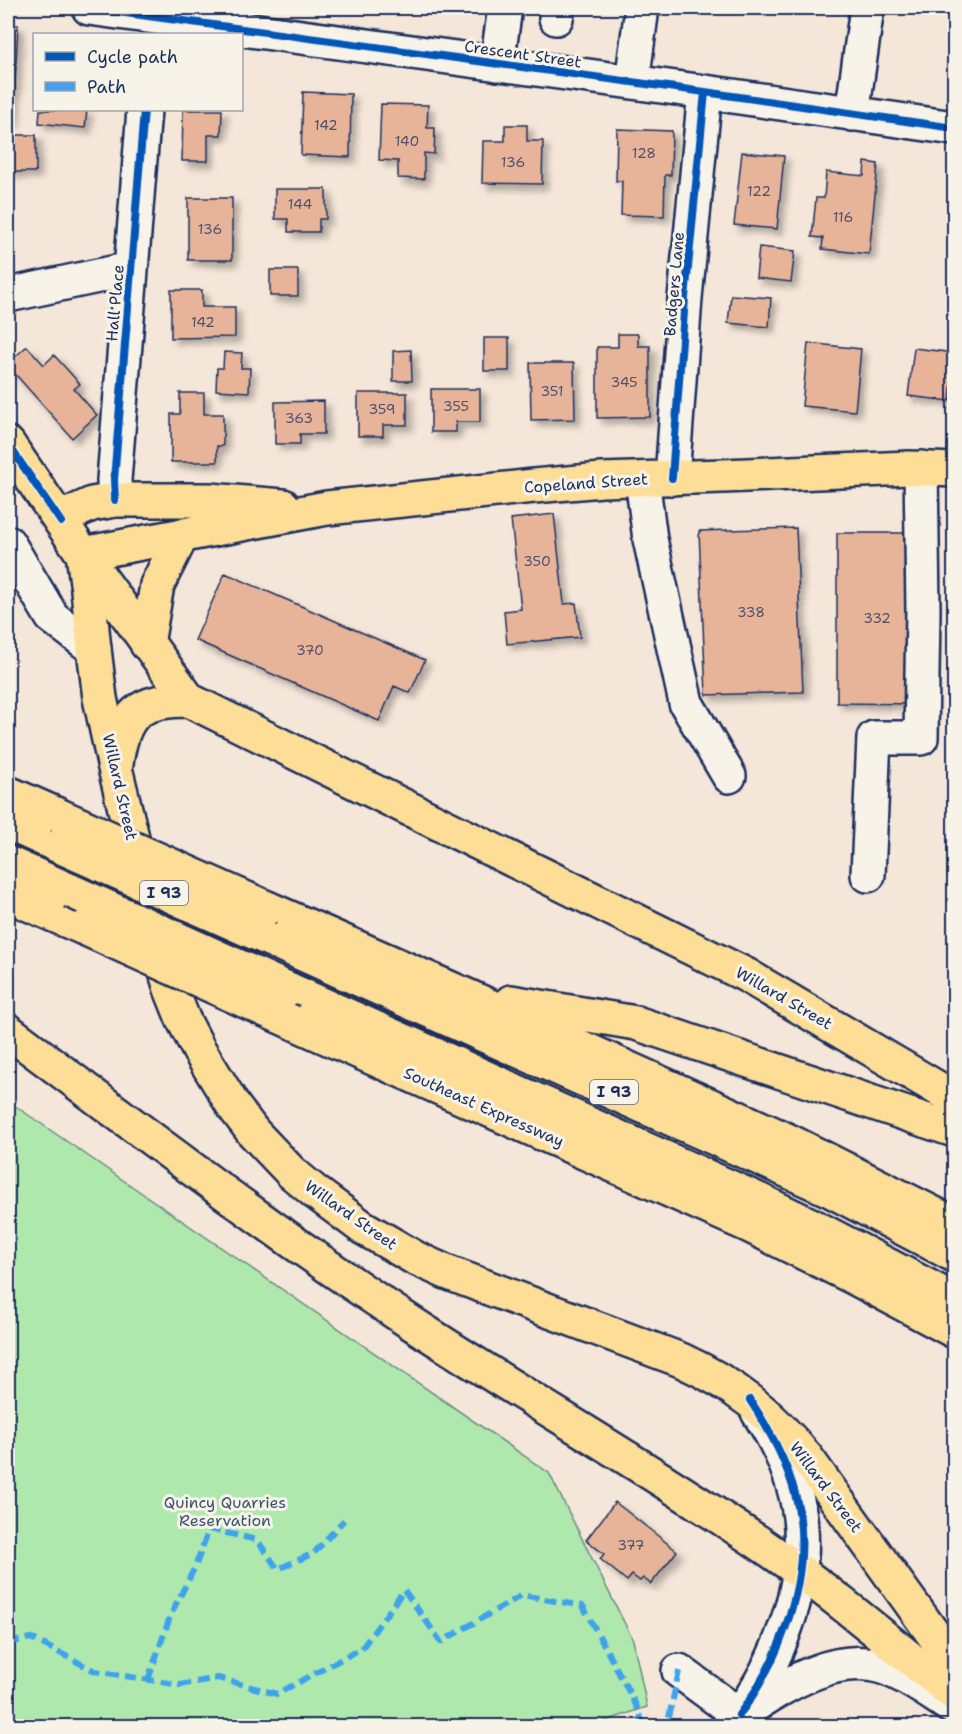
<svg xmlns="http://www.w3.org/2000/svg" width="962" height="1734" font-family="'Shantell Sans',sans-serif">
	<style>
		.park { fill: #afe8ac; stroke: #658c85; stroke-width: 1.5 }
		.building { fill: #e7b499; stroke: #1b2f5e; stroke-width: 1.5; filter: url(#shadow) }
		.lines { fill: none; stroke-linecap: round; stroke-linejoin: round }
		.minor-casing { stroke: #1b2f5e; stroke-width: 38 }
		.major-casing { stroke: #1b2f5e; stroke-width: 38 }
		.highway-casing { stroke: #1b2f5e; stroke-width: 38 }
		.minor { stroke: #f7f3e8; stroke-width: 33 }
		.major { stroke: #fedd96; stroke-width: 33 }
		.highway { stroke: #fedd96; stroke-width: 33 }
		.highway-bridge-casing { stroke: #1b2f5e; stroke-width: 38; stroke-linecap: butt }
		.highway-bridge { stroke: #fedd96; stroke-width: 33 }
		.quiet { stroke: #3da3ed; stroke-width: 6; stroke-dasharray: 12 6; stroke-linecap: butt }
		.cycleway-casing { stroke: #f7f3e8; stroke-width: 11 }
		.cycleway { stroke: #0057b8; stroke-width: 8 }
		.labels { text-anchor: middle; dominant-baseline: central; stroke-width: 6; stroke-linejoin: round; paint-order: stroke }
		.number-label { font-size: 14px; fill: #4e506d }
		.shield { fill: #f7f3e8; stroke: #5d6a87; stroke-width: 1.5 }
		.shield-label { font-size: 15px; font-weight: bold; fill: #1b2f5e }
		.street-label { font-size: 16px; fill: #1b2f5e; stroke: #f7f3e8 }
		.park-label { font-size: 16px; fill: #39546e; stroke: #f7f3e8 }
	</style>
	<defs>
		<filter id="shadow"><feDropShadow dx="5.5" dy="5.5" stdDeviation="3" flood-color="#0004"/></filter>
	</defs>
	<rect width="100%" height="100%" fill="#f4e6d8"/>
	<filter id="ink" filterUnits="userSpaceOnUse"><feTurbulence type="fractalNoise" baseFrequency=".0167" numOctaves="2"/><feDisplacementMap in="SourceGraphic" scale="12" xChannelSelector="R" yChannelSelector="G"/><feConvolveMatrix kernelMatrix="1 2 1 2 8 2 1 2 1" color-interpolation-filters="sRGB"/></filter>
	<g filter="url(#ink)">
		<path class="park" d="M8 1101 549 1473 633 1640 647 1707 591 1726H8Z"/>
		<path class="building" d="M8 25H18L13 122H8Z
			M303 92 351 94 350 157 301 155Z
			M381 104 428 105 427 128H435L434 154 424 153V179L398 178V161L379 160Z
			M40 110H87L85 128 39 123Z
			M183 110H222L221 135H208V161H182Z
			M505 125H527V141H543L542 184 482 183 483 141H505Z
			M617 129 672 131 671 175H665L664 216 621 215 622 181H616Z
			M8 135H36V172H8Z
			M742 152 784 156 777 229 734 225Z
			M865 162 878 164 869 254 822 249 823 238 812 237 816 198H824L826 172 864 176Z
			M275 189H326V219H319V232H288V219H275Z
			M188 198H232V260H188Z
			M759 247 795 251 791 282 756 278Z
			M270 270H298V296H270Z
			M171 290H202V307H235V337L171 338Z
			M731 295 771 298 769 327 728 323Z
			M618 334H638V346H650V417L597 418V347H618Z
			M484 338H509V371H484Z
			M808 343 861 349 855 411 802 406Z
			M27 346 44 365 54 355 80 384 74 389 97 415 72 438 8 366V363Z
			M914 348 954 353 950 401 908 396Z
			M411 350 412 381H393V351Z
			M224 352 242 353 241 368H250L249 392 216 390 217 368H223Z
			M530 363H574L575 419 531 420Z
			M431 389H480V422H456V432H431Z
			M180 393H204V414H223V446H217V462H171V414H180Z
			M358 393H407V425H383V436H358Z
			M324 401V434H300V444H275V402Z
			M554 514 564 604 576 603 580 637 507 644 504 611 521 609 511 519Z
			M796 528 803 692 706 695 699 531Z
			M837 533H917V704L837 703Z
			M225 573 425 660 410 693 394 686 379 721 195 640Z
			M615 1502 677 1551 651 1584 643 1578 640 1581 632 1575 627 1581 600 1559 604 1554 586 1540Z"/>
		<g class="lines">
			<g class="minor-casing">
				<path id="minor" d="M89 8 705 92 954 128
					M556 18 558 8
					M497 64 505 8
					M632 82 642 8
					M852 114 867 8
					M8 295 131 269
					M672 478 685 298 705 92
					M642 479 650 539 686 703 729 776
					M115 500 114 480 144 110
					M8 543 52 617 94 649
					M868 875 874 738H921L923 610 921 468
					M679 1671 739 1715 747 1726
					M747 1710C787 1684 839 1650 888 1669 911 1678 932 1694 952 1707
					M739 1715C760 1687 775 1658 786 1626 814 1547 804 1482 758 1412"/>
			</g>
			<g class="major-casing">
				<path id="major" d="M8 444 83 554 189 700 746 975 954 1098
					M61 522 70 514 92 504 115 500H209L283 506
					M83 554 88 590 94 649 100 698 115 768 161 956 171 989 183 1019 199 1050 234 1107 253 1132 291 1172 315 1192 362 1227 415 1258 446 1272 681 1360C735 1385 768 1411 806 1457L954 1663
					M83 554 327 508 534 486 602 480 723 476 909 468 954 470
					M147 644 157 585 182 535
					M116 764C123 713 138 700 189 700"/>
			</g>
			<g class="highway-casing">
				<path id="highway" d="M8 793 58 815
					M8 823 59 846
					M8 863 71 891
					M8 895 84 928
					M267 908 465 995 789 1141 954 1224
					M269 939 777 1166 830 1190 954 1255
					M288 989 761 1201 813 1226 954 1300
					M511 1002 636 1023 954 1130
					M292 1022 750 1226 855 1278 954 1331
					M8 1031C141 1131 273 1232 413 1324 531 1401 654 1471 771 1551 835 1595 894 1646 954 1694"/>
			</g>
			<use href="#minor" class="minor"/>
			<use href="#major" class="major"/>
			<use href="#highway" class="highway"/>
			<g class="highway-bridge-casing">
				<path id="highway-bridge" d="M58 815 267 908
					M59 846 269 939
					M71 891 288 989
					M84 928 292 1022"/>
			</g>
			<use href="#highway-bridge" class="highway-bridge"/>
			<path class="quiet" d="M8 1643 31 1638 95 1671 180 1685 218 1678 277 1694 362 1648 404 1590 441 1642 522 1595 583 1606 636 1705 644 1726
				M148 1680 171 1614 195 1567 209 1529 257 1540 278 1569 314 1553 344 1520
				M655 1726 668 1722 679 1671"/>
			<g class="cycleway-casing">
				<path id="cycleway" d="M89 8 705 92 954 128
					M8 444 61 522
					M672 478 685 298 705 92
					M115 500 114 480 144 110
					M739 1715C760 1687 775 1658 786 1626 817 1538 800 1476 750 1400"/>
			</g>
			<use href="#cycleway" class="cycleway"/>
		</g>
	</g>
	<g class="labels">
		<g class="number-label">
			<text x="326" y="125">142</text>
			<text x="407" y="141">140</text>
			<text x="644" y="153">128</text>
			<text x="513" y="162">136</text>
			<text x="759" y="191">122</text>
			<text x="300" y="204">144</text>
			<text x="843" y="217">116</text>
			<text x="210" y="229">136</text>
			<text x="203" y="322">142</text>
			<text x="624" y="382">345</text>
			<text x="552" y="391">351</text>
			<text x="456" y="406">355</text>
			<text x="382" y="409">359</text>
			<text x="299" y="418">363</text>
			<text x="537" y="561">350</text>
			<text x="751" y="612">338</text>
			<text x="877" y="618">332</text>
			<text x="310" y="650">370</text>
			<text x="631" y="1545">377</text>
		</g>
		<g class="shield">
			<rect x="140" y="881" width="48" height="24" rx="4.5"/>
			<rect x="590" y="1080" width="48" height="24" rx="4.5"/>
		</g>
		<g class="shield-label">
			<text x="164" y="893">I 93</text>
			<text x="614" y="1092">I 93</text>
		</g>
		<g class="street-label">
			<text transform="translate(523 54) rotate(8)">Crescent Street</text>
			<text transform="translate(674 284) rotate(-85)">Badgers Lane</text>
			<text transform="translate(115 303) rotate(-85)">Hall Place</text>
			<text transform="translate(586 483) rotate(-4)">Copeland Street</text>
			<text transform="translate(120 787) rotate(77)">Willard Street</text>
			<text transform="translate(784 998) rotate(30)">Willard Street</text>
			<text transform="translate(484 1107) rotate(24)">Southeast Expressway</text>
			<text transform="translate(351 1215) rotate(35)">Willard Street</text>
			<text transform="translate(826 1487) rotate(53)">Willard Street</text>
		</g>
		<g class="park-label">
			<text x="225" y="1502">Quincy Quarries<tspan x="225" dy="18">Reservation</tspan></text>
		</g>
	</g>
	<rect width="962" height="1734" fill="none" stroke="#f7f3e8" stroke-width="30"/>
	<rect x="15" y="15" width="932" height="1704" fill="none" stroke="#1b2f5e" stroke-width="2" filter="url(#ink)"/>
	<rect x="33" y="33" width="210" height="78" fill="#f7f3e8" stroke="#9fa5b1" stroke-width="1.5"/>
	<rect x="45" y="52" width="30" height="9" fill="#0057b8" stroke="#9fa5b1" stroke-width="1.5"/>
	<text x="87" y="63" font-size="18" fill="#1b2f5e">Cycle path</text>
	<rect x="45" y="82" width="30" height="9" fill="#3da3ed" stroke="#9fa5b1" stroke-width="1.5"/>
	<text x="87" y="93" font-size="18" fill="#1b2f5e">Path</text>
</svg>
